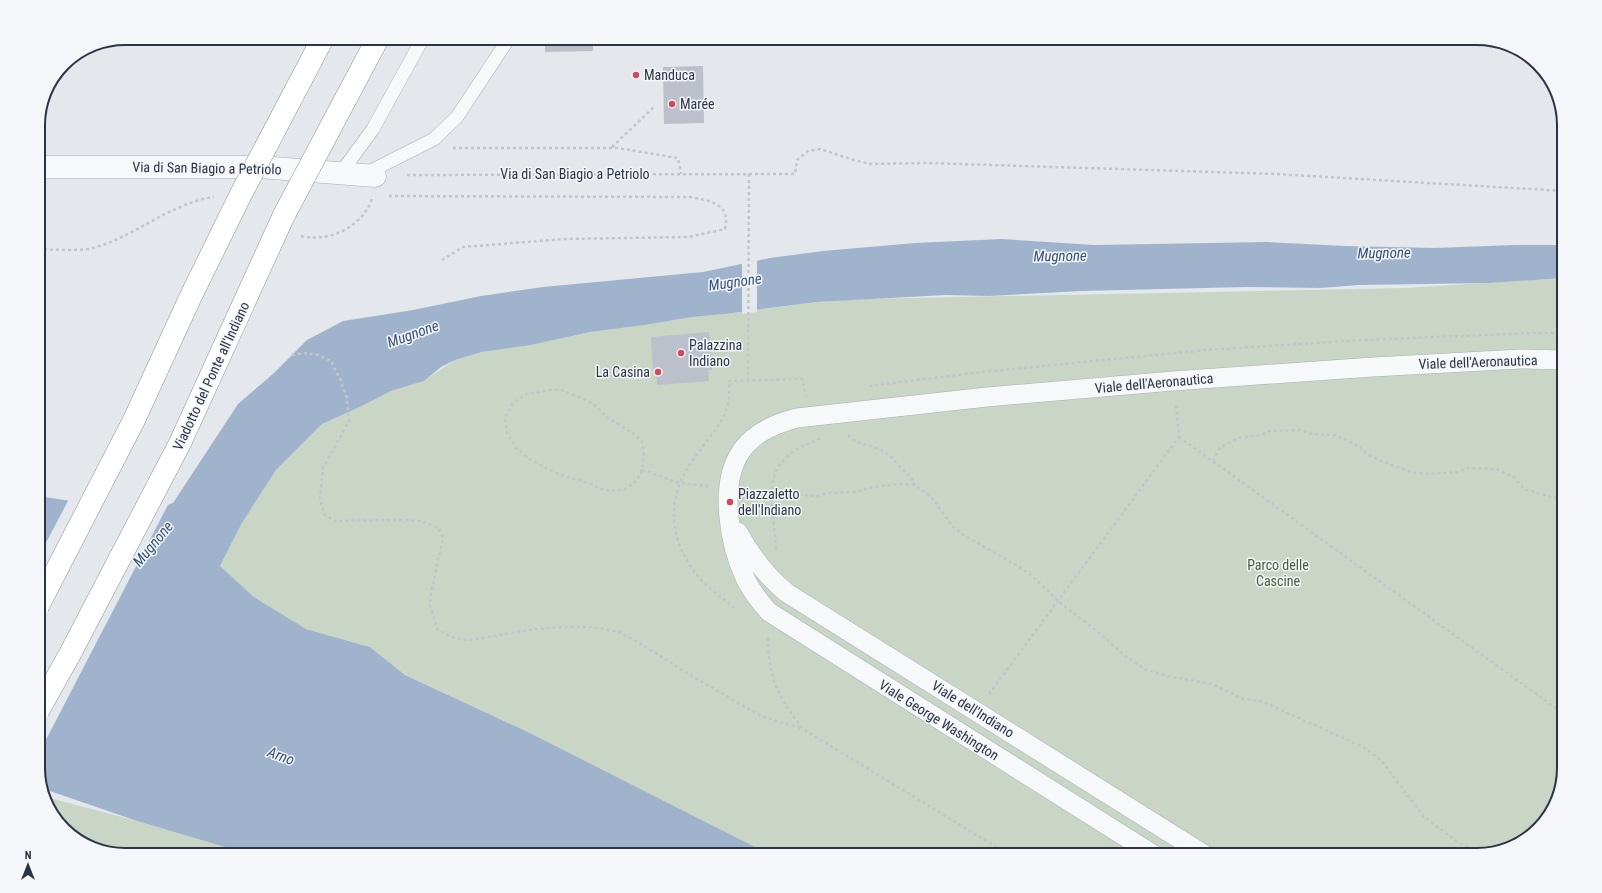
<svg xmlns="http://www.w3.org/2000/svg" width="1602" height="893" font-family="'Roboto Condensed',sans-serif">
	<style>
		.green { fill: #c9d6c5 }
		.water { fill: #9fb4cc }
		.pier { fill: #e4e7ec }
		.building { fill: #bbc0ca }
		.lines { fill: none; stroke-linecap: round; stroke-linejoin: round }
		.service-casing { stroke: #a9aeb7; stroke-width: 14 }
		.pedestrian-casing { stroke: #a9aeb7; stroke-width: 20 }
		.minor-casing { stroke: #a9aeb7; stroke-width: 23 }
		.path { stroke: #c2c5cb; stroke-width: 2.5; stroke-dasharray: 3 3; stroke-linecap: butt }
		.service { stroke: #f7f8fa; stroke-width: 13 }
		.pedestrian { stroke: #f7f8fa; stroke-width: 19 }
		.minor { stroke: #f7f8fa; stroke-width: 22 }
		.trunk-bridge-casing { stroke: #8b94a3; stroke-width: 23; stroke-linecap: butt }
		.trunk-bridge { stroke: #fff; stroke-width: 22 }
		.poi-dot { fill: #d1495b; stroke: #f4f6f9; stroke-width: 1.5 }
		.labels { text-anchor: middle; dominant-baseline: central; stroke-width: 3; stroke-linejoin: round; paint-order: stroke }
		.poi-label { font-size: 14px; fill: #2b3445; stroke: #f4f6f9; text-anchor: start }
		.street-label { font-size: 14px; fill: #2b3445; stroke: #f4f6f9 }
		.park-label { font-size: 14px; fill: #3f6138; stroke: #f4f6f9 }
		.water-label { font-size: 15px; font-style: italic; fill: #34527a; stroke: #f4f6f9 }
		.rim { fill: none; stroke: #2b3445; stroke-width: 2 }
	</style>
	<rect width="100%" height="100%" fill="#e4e7ec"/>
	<path class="green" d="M1564 278V768L1552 811 1521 843 1477 855H771L528 732 405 675 370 647 306 629 254 597 220 566 242 523 276 470 322 424 362 406 391 391 424 381 455 360 482 352 531 345 590 332 645 325 692 317 725 314 816 302 863 299 1406 288Z
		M46 797 137 821 252 855H125L82 843 53 816Z"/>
	<path class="water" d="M1002 239 1094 245 1267 242 1345 246 1435 248 1514 245H1564V278L1490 283 1359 285 1320 288 1245 287 1081 291 988 296 946 295 816 302 725 314 692 317 645 325 590 332 531 345 482 352 455 360 441 367 424 381 391 391 362 406 322 424 276 470 242 523 220 566 254 597 306 629 370 647 405 675 528 732 771 855H252L137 821 44 789 38 773V496L137 511 153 509 173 503 238 404 274 373 307 340 343 321 413 310 481 296 543 287 703 272 770 258 823 251 915 243Z"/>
	<path class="pier" d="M757 259V312L742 314V262Z
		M69 499 137 509 153 507 170 501 38 755V558Z"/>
	<path class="building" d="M545 38H593V51L545 52Z
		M703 66 704 123 664 124 663 67Z
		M709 332 712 370H708L709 381 657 385 656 372H653L651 337Z"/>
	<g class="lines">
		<g class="service-casing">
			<path id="service" d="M340 174 373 129 423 38
				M365 174 434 139 457 117 509 38"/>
		</g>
		<g class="pedestrian-casing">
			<path id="pedestrian" d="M738 532C751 556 766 576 787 593L1205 855
				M1154 855 769 612C760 602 752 592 746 580 729 545 718 483 742 450 755 432 777 423 797 418L987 397 1173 381 1373 367 1521 359 1564 360"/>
		</g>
		<g class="minor-casing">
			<path id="minor" d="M38 167H260L375 176"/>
		</g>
		<path class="path" d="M612 147 655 106
			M453 148H617L678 158 681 174
			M407 175 795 174 797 160 808 151 820 149 854 160 870 164 927 163 1276 174 1564 191
			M389 196 690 197C710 201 731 203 725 229L689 237 564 239 463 247 442 260
			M301 236C329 243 362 227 372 199
			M38 249C49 250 83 251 93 248 135 237 170 203 214 197
			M292 355 305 353 318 355 331 361 340 379 347 398 349 421 323 468 320 498 324 514 334 521 402 520 420 521 439 528 443 538 431 593 430 606 438 630 451 637 469 640 536 629 564 627H592L619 632 636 641 692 676 761 716 803 729
			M748 381 749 173
			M869 386 982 372 1206 350 1362 340 1535 333H1564
			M549 390H562L592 403 608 418 634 434 642 442 644 455 642 470 636 481 626 489 610 491 599 488 588 483 558 474 543 467 531 460 516 448 507 433 505 418 513 403 527 394Z
			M848 435C858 446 876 445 888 454 892 457 895 462 899 466 908 475 909 473 915 485
			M1179 437 1564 714
			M1213 461 1220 448 1238 438 1261 435 1270 431 1300 430 1311 434 1335 435 1357 445 1368 455 1379 460 1410 472 1426 474 1457 472 1469 468 1497 469 1515 478 1524 489 1550 497 1564 499
			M642 470 680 483 708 486
			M751 491 817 496 827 493 854 492 879 486 899 484 915 485 932 498 953 527 967 537 1018 566 1032 576 1058 601 1097 631 1124 655 1146 670 1168 676 1212 684 1243 699 1261 701 1363 747 1381 760 1424 817 1459 843 1482 854
			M776 549C773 495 756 461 820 439
			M735 608C725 600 715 593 706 585 674 553 663 510 687 469 698 450 720 429 727 408 730 400 729 390 729 381L802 379 806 396
			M768 638C768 678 779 699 803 729L1009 855
			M989 694 1179 437 1176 404"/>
		<use href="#service" class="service"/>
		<use href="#pedestrian" class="pedestrian"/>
		<use href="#minor" class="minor"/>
		<g class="trunk-bridge-casing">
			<path id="trunk-bridge" d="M38 606 134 420 190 298 241 194 323 38
				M38 711 71 652 180 443 284 215 378 38"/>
		</g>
		<use href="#trunk-bridge" class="trunk-bridge"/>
	</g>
	<g class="poi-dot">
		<circle cx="636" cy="75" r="4"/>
		<circle cx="672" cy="104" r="4"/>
		<circle cx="681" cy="353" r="4"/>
		<circle cx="658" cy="372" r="4"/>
		<circle cx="730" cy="502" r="4"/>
	</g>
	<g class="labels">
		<g class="poi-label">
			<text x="644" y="75">Manduca</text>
			<text x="680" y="104">Marée</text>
			<text x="689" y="345">Palazzina<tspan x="689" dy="16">Indiano</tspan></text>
			<text x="650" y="372" text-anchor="end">La Casina</text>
			<text x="738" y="494">Piazzaletto<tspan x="738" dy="16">dell'Indiano</tspan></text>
		</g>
		<g class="street-label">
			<text transform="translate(207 168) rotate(1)">Via di San Biagio a Petriolo</text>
			<text x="575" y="174">Via di San Biagio a Petriolo</text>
			<text transform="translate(1478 362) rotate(-2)">Viale dell'Aeronautica</text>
			<text transform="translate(211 376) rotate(-65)">Viadotto del Ponte all'Indiano</text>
			<text transform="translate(1154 383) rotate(-5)">Viale dell'Aeronautica</text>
			<text transform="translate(973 709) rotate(32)">Viale dell'Indiano</text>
			<text transform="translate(939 720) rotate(32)">Viale George Washington</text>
		</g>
		<g class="park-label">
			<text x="1278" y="565">Parco delle<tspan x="1278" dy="16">Cascine</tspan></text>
		</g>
		<g class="water-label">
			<text transform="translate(1384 253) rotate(-1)">Mugnone</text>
			<text transform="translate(1060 256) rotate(-1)">Mugnone</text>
			<text transform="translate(735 282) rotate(-8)">Mugnone</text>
			<text transform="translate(413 334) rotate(-20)">Mugnone</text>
			<text transform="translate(153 544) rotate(-50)">Mugnone</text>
			<text transform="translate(281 756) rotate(20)">Arno</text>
		</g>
	</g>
	<path d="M0 0H1602V893H0ZM125 45H1477A80 80 0 0 1 1557 125V768A80 80 0 0 1 1477 848H125A80 80 0 0 1 45 768V125A80 80 0 0 1 125 45Z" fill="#f4f6f9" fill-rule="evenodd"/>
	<path class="rim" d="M125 45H1477A80 80 0 0 1 1557 125V768A80 80 0 0 1 1477 848H125A80 80 0 0 1 45 768V125A80 80 0 0 1 125 45Z"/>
	<g transform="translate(28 865)" stroke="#f4f6f9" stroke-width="3" paint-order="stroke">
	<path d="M0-3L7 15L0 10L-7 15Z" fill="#2b3445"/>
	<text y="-6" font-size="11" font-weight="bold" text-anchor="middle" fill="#2b3445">N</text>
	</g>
</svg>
